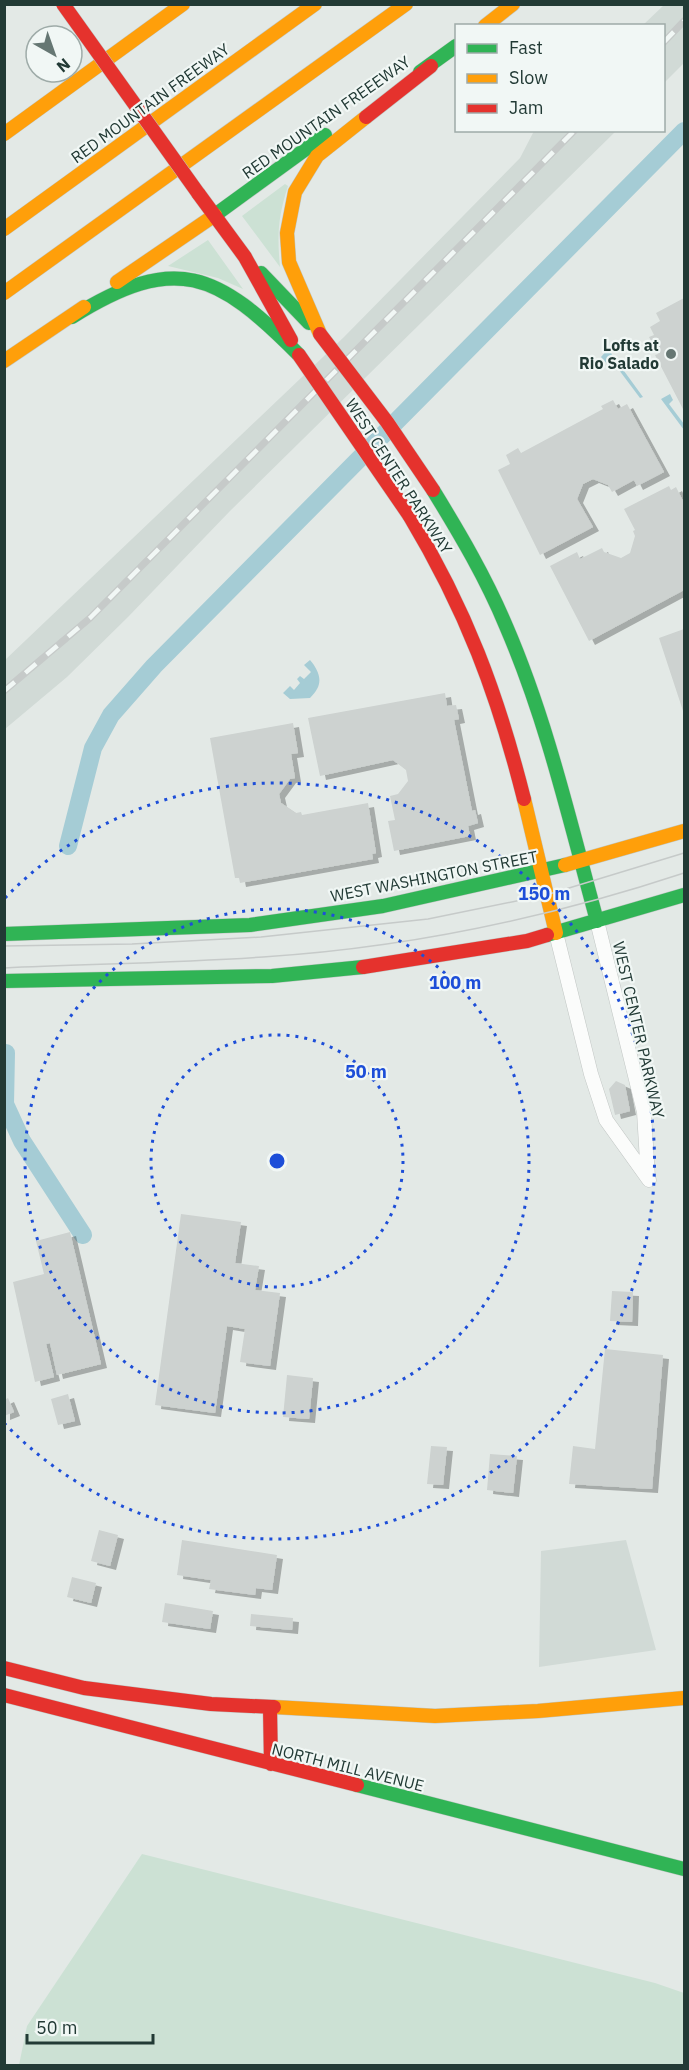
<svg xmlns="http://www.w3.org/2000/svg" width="689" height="2070" font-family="'IBM Plex Sans',sans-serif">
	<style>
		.built { fill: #d1dad6 }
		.green { fill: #cce1d4 }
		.water { fill: #a5ccd5 }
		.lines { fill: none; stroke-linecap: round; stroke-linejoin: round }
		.canal { stroke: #a5ccd5; stroke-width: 18 }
		.building { fill: #cdd2d0; filter: url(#shadow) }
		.street-casing { stroke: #c0c5c3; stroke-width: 15 }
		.fast-casing { stroke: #bfc6c3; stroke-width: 15 }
		.slow-casing { stroke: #bfc6c3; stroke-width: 15 }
		.jam-casing { stroke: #bfc6c3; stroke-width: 15 }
		.street { stroke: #fbfcfb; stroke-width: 14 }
		.fast { stroke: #30b455; stroke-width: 14 }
		.slow { stroke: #ff9f0a; stroke-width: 14 }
		.jam { stroke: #e5322d; stroke-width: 14 }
		.tram { stroke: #c6cac9; stroke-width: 1.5 }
		.rail-casing { stroke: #c6cac9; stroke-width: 7 }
		.rail { stroke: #f1f7f5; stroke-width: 4.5; stroke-dasharray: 14; stroke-linecap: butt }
		.jam-bridge-casing { stroke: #bfc6c3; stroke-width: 15; stroke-linecap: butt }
		.jam-bridge { stroke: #e5322d; stroke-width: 14 }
		.ring { fill: none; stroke: #1d4ed8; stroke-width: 3; stroke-dasharray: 3 6 }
		.poi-dot { fill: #667773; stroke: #f1f7f5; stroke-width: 2 }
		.labels { text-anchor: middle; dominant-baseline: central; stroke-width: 4.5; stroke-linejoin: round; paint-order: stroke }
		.street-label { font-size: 16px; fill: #223a35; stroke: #f1f7f5 }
		.poi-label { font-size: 16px; font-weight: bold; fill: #223a35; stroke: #f1f7f5; text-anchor: end }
		.centre { fill: #1d4ed8; stroke: #f1f7f5; stroke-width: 3 }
		.ring-label { font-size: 18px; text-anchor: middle; font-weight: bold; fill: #1d4ed8; stroke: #f1f7f5; stroke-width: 4.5; stroke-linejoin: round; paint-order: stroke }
	</style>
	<defs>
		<filter id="shadow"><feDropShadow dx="6" dy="4" stdDeviation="0" flood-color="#0004"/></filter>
	</defs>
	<rect width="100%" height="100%" fill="#e3e9e6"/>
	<path class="built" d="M664 5H684V63L664 83V26L643 25Z
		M534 131H616L230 511 128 617 67 677 5 729V660L344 337 520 158Z
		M626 1540 656 1650 539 1667 541 1551Z"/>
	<path class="green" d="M285 184 288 186C278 217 277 235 280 267L242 216Z
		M208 240 243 289 218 278 168 266Z
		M142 1854 655 1983 684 1993V2065H19L27 2026Z"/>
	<path class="water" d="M608 349 643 397 640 398 613 362 609 366 601 357Z
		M670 394 673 400 669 404 684 424V430L661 399Z
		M310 660C321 673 324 685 310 698L290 699 283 693 290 686 294 690 300 683 297 679 300 676 304 679 311 672 304 665Z"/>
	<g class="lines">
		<path class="canal" d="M68 846 93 748 111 715 154 666 684 131
			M6 1053 5 1104 22 1141 83 1235"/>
	</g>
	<path class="building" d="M684 298V411L655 355 658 354 649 337 654 335 650 327 660 321 656 313Z
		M613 400 618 409 627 404 664 472 637 486 634 480 612 492 608 485 593 479 583 484 577 499 593 527 540 555 498 470 510 464 506 455 518 448 521 453 603 409 601 406Z
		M669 486 671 490 676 487 684 503V590L589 641 550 566 577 552 580 559 602 548 604 552 621 558 630 553 635 536 633 531 635 530 624 509Z
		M684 629V714L659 638Z
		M445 693 447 706 456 705 459 719 454 720 472 811 475 810 478 823 468 826 470 836 394 851 388 821 395 820 390 796 398 794 408 781 406 770 393 760 320 776 308 718Z
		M293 723 298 753 291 754 295 778 290 779 279 794 281 803 296 813 301 812 302 815 368 803 376 853 372 854 373 859 240 883 239 878H235L210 738Z
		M616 1081 625 1085 630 1111 615 1115 609 1089Z
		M181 1214 241 1222 235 1263 259 1266 255 1290 280 1293 270 1366 240 1362 245 1329 227 1326 215 1413 155 1405Z
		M70 1232 101 1364 57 1375 50 1343 46 1344 54 1377 35 1382 13 1282 44 1274 36 1241Z
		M612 1291 633 1292 632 1322 610 1321Z
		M605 1349 663 1355 652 1489 569 1484 573 1446 595 1449Z
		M287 1375 313 1378 309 1419 283 1417Z
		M68 1394 75 1421 58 1425 51 1399Z
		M8 1398 14 1412 4 1416V1400Z
		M431 1446 447 1447 443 1485 427 1484Z
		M490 1454 517 1456 513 1493 487 1490Z
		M99 1530 118 1535 110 1566 91 1561Z
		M182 1540 277 1555 272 1590 256 1588 255 1595 209 1589 211 1580 177 1575Z
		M72 1577 96 1583 91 1603 67 1597Z
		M165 1603 213 1611 210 1629 162 1622Z
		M251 1614 293 1618 292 1630 250 1626Z"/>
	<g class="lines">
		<g class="street-casing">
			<path id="street" d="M597 921 644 1112 648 1178
				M556 933 591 1074 606 1120 649 1180"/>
		</g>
		<g class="fast-casing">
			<path id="fast" d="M420 72 456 46
				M215 215 325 135
				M261 273 309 323
				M72 317C176 252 217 272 299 355
				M433 490C460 534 486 578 506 626 547 721 570 822 597 921
				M4 934 250 925 383 906 565 865
				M547 935 684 895
				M4 981 272 976 363 967
				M357 1785 684 1869"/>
		</g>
		<g class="slow-casing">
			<path id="slow" d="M485 26 513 4
				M4 134 183 4
				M4 229 315 4
				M117 282 215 215
				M4 293 406 4
				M320 334 289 262 287 233 295 192 317 156 366 117
				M4 361 84 307
				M524 799 556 933
				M565 865 684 831
				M274 1707 435 1716 538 1711 684 1698"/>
		</g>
		<g class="jam-casing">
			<path id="jam" d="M366 117 431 66
				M198 193 245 257 291 340
				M409 515C466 610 497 692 524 799
				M363 967 527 941 547 935
				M4 1668 84 1688 211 1704 274 1707
				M4 1695 357 1785
				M270 1708 271 1764"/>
		</g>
		<use href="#street" class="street"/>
		<use href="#fast" class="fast"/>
		<use href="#slow" class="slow"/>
		<use href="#jam" class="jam"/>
		<path class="tram" d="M4 946 132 944 261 937 428 919 546 895 684 853
			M4 968C91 964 177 963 263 957 406 948 548 918 684 873"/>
		<g class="rail-casing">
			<path id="rail" d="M664 42 684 21
				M4 691 90 618 575 130"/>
		</g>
		<use href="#rail" class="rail"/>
		<g class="jam-bridge-casing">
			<path id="jam-bridge" d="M63 4 198 193
				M320 334 387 422 433 490
				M299 355 409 515"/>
		</g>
		<use href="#jam-bridge" class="jam-bridge"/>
	</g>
	<g class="ring">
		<circle cx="277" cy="1161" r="126"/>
		<circle cx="277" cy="1161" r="252"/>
		<path d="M5 898A378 378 0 1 1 5 1424"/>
	</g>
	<circle class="poi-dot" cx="671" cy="354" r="6"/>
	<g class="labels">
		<g class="street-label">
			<text transform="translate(150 103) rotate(-36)">RED MOUNTAIN FREEWAY</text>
			<text transform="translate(326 117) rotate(-35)">RED MOUNTAIN FREEEWAY</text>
			<text transform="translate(399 476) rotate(57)">WEST CENTER PARKWAY</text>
			<text transform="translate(434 876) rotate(-11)">WEST WASHINGTON STREET</text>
			<text transform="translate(639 1030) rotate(77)">WEST CENTER PARKWAY</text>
			<text transform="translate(348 1767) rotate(14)">NORTH MILL AVENUE</text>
		</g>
		<g class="poi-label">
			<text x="659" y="345">Lofts at<tspan x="659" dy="18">Rio Salado</tspan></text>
		</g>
	</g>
	<circle cx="277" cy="1161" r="9" class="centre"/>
	<g class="ring-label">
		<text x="544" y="900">150 m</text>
		<text x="455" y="989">100 m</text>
		<text x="366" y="1078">50 m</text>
	</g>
	<rect width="689" height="2070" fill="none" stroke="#223a35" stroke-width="12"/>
	<rect x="455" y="24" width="210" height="108" fill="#f1f7f5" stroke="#9eaba8" stroke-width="1.5"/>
	<rect x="467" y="44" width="30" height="9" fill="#30b455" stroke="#9eaba8" stroke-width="1.5"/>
	<text x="509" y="54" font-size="18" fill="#223a35">Fast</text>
	<rect x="467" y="74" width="30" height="9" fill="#ff9f0a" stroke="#9eaba8" stroke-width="1.5"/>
	<text x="509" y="84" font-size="18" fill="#223a35">Slow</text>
	<rect x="467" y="104" width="30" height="9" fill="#e5322d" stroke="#9eaba8" stroke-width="1.5"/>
	<text x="509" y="114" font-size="18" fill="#223a35">Jam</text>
	<g transform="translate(54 54) rotate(140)"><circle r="28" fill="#f1f7f5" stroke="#9eaba8" stroke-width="1.5"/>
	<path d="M0-4.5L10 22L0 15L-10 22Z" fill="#667773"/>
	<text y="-9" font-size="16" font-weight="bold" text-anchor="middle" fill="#223a35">N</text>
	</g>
	<path d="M27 2034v9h126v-9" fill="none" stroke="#223a35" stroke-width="3"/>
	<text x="36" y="2034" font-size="18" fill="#223a35" stroke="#f1f7f5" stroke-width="4.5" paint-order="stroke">50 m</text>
</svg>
